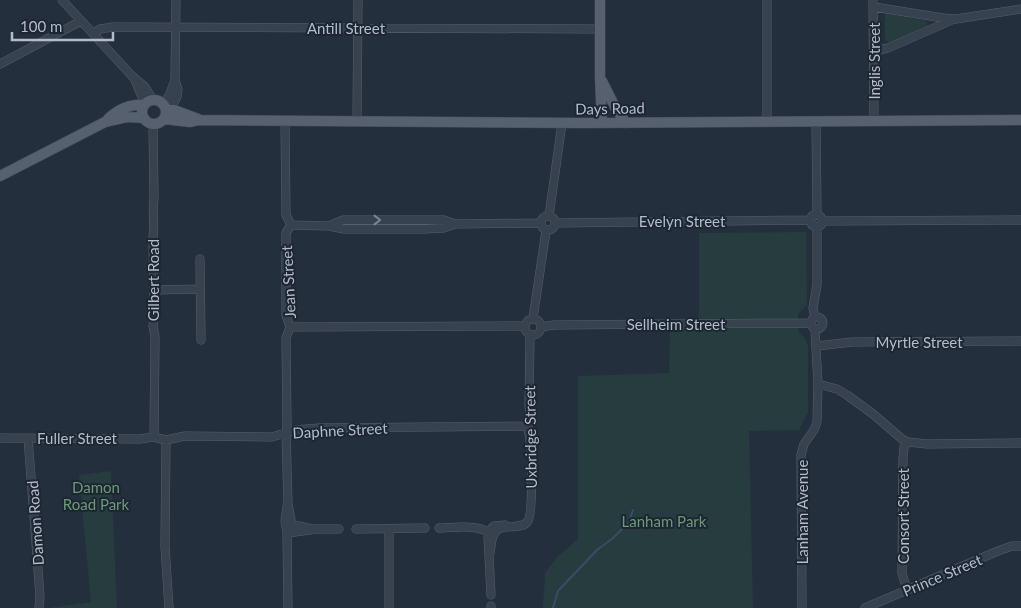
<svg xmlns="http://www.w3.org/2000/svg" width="1021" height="608" font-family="Lato,sans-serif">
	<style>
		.green { fill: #263c3f }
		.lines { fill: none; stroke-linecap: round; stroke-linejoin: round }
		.stream { stroke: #394c67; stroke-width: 2 }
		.minor-casing { stroke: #565f6c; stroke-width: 9 }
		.major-casing { stroke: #414a57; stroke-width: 11 }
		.minor { stroke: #38414e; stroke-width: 8 }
		.major { stroke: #56606e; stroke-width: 10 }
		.oneway { stroke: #7c8592 }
		.labels { text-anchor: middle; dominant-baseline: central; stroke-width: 4; stroke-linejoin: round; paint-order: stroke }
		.street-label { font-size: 15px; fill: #b4bcc9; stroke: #1d2633 }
		.park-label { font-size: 15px; fill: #6b9a76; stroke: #1d2633 }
	</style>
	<rect width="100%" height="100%" fill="#242f3e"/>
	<path class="green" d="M885 13 926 21 928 25 890 44 885 39Z
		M806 232 807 305 798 314 799 333 804 337 808 346V412L799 430 749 431 753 608H543L545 573 557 557 578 539V376L669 373 670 325 699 326V233Z
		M111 471 117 608H49L91 602 79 475Z"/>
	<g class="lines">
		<path class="stream" d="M553 608 558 591 597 550 613 538 629 522 633 510"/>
		<g class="minor-casing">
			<path id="minor" d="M62 0 132 76 145 87 153 100
				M767 0V122
				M873 0 874 121
				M874 7 943 18 956 19 1021 9
				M93 34 100 29 113 27 600 29
				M875 51 888 48 952 20
				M0 64 81 21
				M135 80 145 104
				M163 104 169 96 175 80
				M165 107 173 104 177 97 178 89 175 80 176 0
				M357 120 358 0
				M285 121 286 215 291 225 286 233V315L290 327 286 338 287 426 286 433 288 504 291 520 287 533
				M816 122 817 215
				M153 124 154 199C152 212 155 224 153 237L154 317 153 326 155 337 154 437
				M541 223a7 7 0 1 1 14 0a7 7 0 1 1-14 0Z
				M549 216 562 123
				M823 221 1021 220
				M555 223 810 220
				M291 225 329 226 344 229H425L444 228 455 224
				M329 226 343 220H444L455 224 540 223
				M200 259 201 340
				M154 290 199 289
				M811 323a6 6 0 1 1 12 0a6 6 0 1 1-12 0Z
				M815 317 813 308 817 285V227L821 225 823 221 821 217 817 215 812 216 810 220 812 225 817 227
				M533 318 546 231
				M525 327a8 8 0 1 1 16 0a8 8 0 1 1-16 0Z
				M290 327 525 326
				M541 327 554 325 810 323
				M817 346 852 342 1021 341
				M818 384 837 389 847 395 873 414 902 439 908 442 927 444 1021 443
				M0 438 140 439 153 437 166 440 185 436 272 437 295 430 319 428 527 426
				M28 438 40 596 39 608
				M166 440 165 546 169 608
				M287 506 285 521 287 533 288 608
				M287 526H299L312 529H339
				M439 528C454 528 482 523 492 536
				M356 529 425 528
				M389 529V608
				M287 533 310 530
				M490 553C491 547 491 540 494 534 500 521 521 532 528 521 533 513 532 451 530 440 530 436 528 432 528 428 527 420 532 416 529 406L530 335
				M907 590 902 573 903 459 904 447 908 442
				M491 595 488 537 490 530 494 526 505 525
				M491 608V606
				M802 608 801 455 804 444 814 430 817 422 818 384 815 330
				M865 608 998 551 1012 546H1021"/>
		</g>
		<g class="major-casing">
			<path id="major" d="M600 0V78L602 123
				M602 81 616 109 626 123
				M142 112a12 12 0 1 1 24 0a12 12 0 1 1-24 0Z
				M166 110H174L198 119
				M108 119C117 110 131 103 144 105
				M164 119 190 122 199 120 583 123 1021 120
				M0 176 105 122 127 117 144 118"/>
		</g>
		<use href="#minor" class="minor"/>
		<use href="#major" class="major"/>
	</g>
	<defs><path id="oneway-chevron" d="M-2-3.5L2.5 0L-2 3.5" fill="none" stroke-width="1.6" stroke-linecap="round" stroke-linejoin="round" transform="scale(1.25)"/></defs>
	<use class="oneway" href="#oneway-chevron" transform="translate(377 220)"/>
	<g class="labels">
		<g class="street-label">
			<text x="346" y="28">Antill Street</text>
			<text transform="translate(874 61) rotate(-90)">Inglis Street</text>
			<text transform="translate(610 108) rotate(-1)">Days Road</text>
			<text x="682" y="221">Evelyn Street</text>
			<text transform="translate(153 280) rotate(-90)">Gilbert Road</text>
			<text transform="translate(288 282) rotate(-93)">Jean Street</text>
			<text x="676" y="324">Sellheim Street</text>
			<text x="919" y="342">Myrtle Street</text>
			<text transform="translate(340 430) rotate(-3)">Daphne Street</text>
			<text transform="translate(530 437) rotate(-91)">Uxbridge Street</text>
			<text x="77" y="438">Fuller Street</text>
			<text transform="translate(802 512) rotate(-90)">Lanham Avenue</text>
			<text transform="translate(903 516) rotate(-90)">Consort Street</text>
			<text transform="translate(35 523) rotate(-94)">Damon Road</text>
			<text transform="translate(942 575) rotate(-23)">Prince Street</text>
		</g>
		<g class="park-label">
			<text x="96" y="487">Damon<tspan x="96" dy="17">Road Park</tspan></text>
			<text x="664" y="521">Lanham Park</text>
		</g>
	</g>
	<path d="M12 32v8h101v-8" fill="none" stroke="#b4bcc9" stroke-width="2.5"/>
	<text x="20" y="32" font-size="15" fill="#b4bcc9" stroke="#1d2633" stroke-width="4" paint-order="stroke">100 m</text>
</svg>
